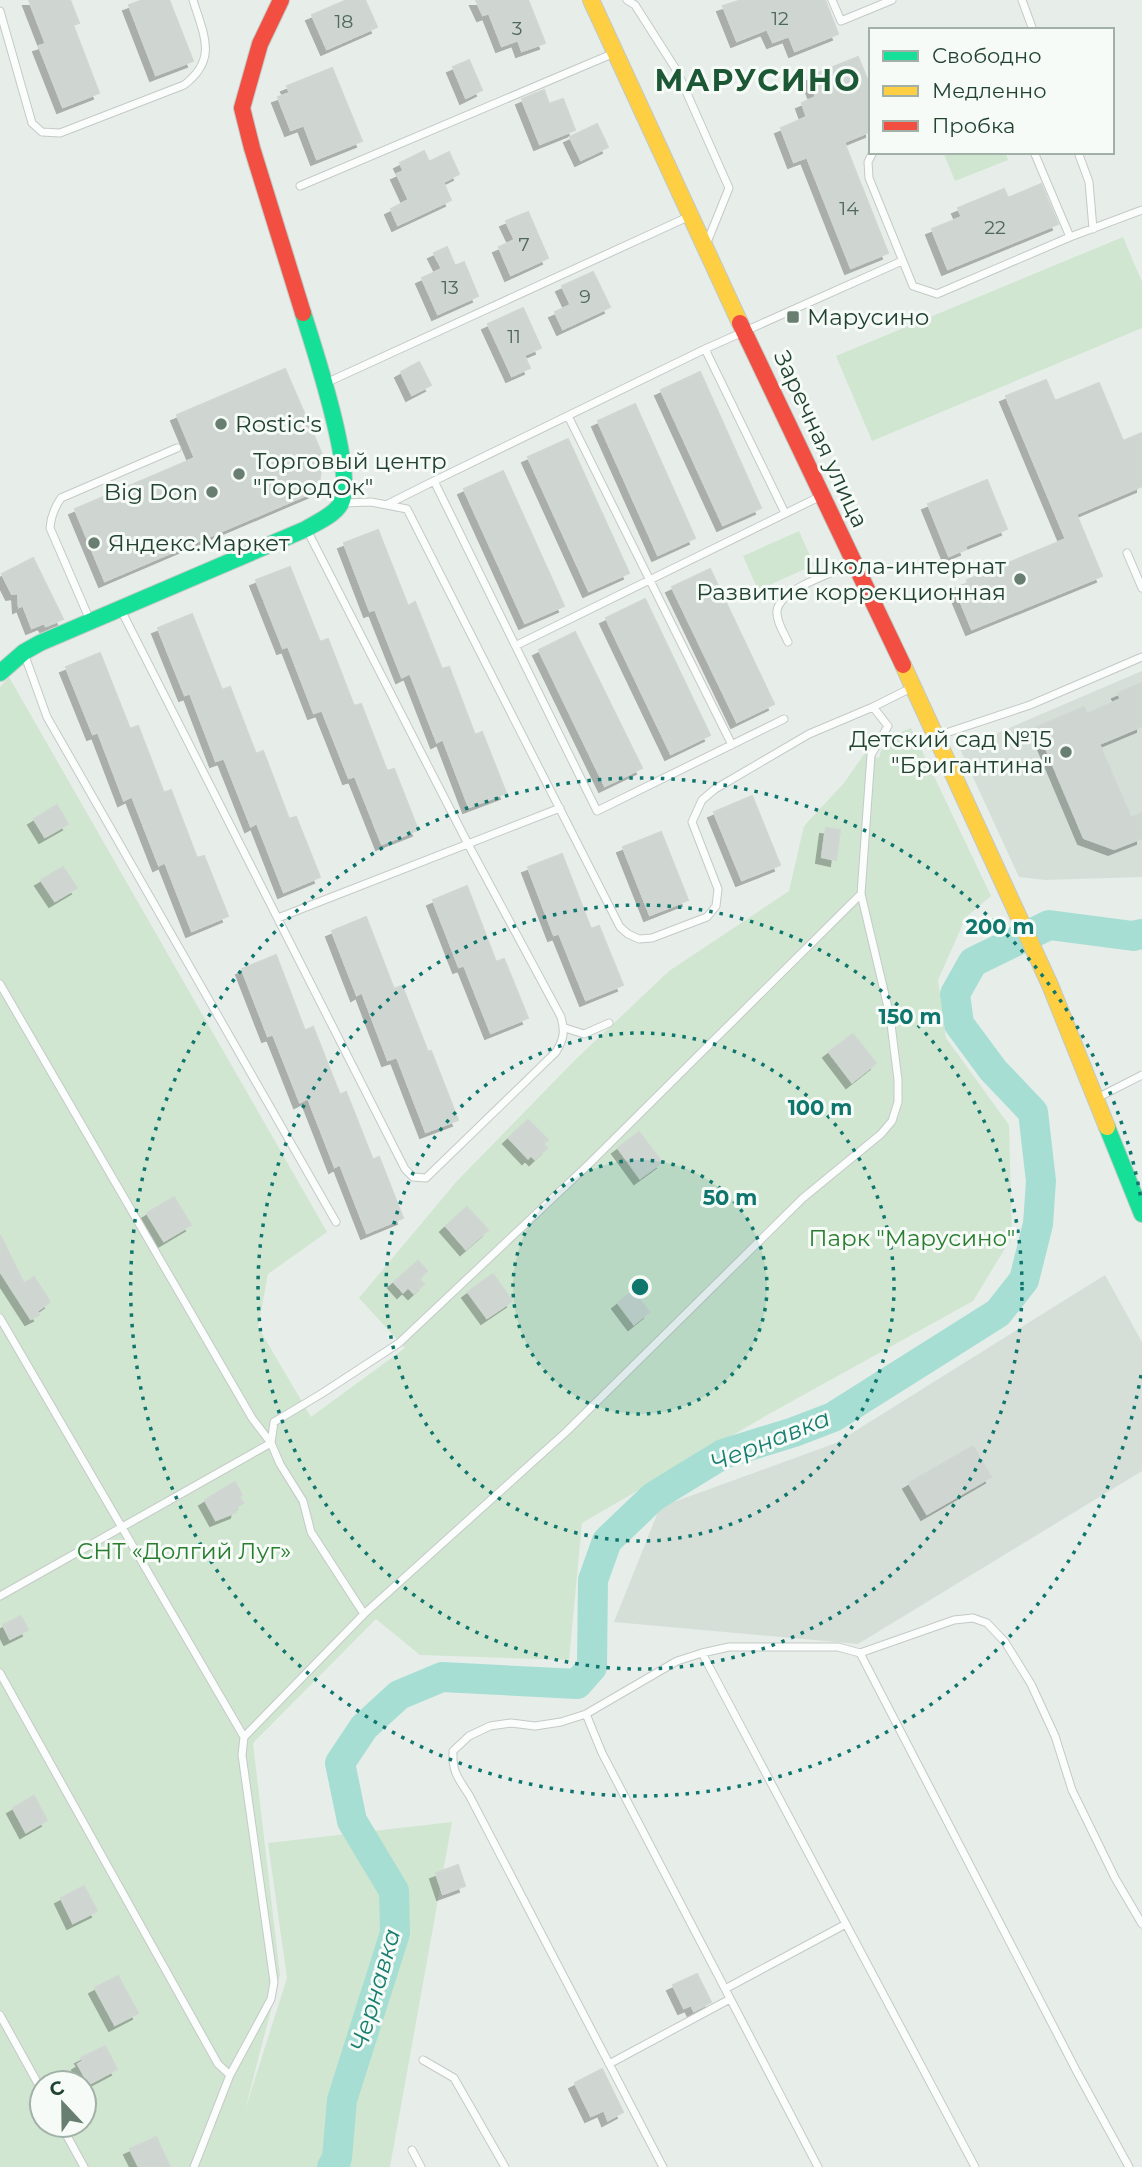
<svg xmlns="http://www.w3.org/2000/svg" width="1142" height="2167" font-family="Montserrat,sans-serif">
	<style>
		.built { fill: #d5dfd8 }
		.green { fill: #d0e6d1; fill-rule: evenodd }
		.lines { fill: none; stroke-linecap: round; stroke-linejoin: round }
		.river { stroke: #a6ded4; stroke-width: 30 }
		.building { fill: #cfd6d2; stroke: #d0d6d2; stroke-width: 2; filter: url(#shadow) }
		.lane-casing { stroke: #c4cac6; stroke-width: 9 }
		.fast-casing { stroke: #c0c9c4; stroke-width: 18 }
		.slow-casing { stroke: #c0c9c4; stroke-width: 18 }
		.jam-casing { stroke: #c0c9c4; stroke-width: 18 }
		.lane { stroke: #fbfcfc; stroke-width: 7 }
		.fast { stroke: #16e098; stroke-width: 16 }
		.slow { stroke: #ffcf43; stroke-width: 16 }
		.jam { stroke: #f24e42; stroke-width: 16 }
		.ring { fill: none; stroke: #0f766e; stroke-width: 3.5; stroke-dasharray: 3.5 7 }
		.poi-dot { fill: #677e71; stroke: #f6fbf7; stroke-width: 2.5 }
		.labels { text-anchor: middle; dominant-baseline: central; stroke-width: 6; stroke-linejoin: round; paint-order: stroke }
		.number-label { font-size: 19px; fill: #4e6859 }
		.poi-label { font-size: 23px; fill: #224330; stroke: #f6fbf7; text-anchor: start }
		.street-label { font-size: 23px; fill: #224330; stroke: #f6fbf7 }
		.park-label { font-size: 23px; fill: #297d2f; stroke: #f6fbf7 }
		.water-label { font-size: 24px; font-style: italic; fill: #177e6f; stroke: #f6fbf7 }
		.district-label { font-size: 30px; font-weight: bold; letter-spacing: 2px; fill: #1c5736; stroke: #f6fbf7 }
		.centre { fill: #0f766e; stroke: #f6fbf7; stroke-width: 3.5 }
		.ring-label { font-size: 21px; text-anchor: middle; font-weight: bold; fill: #0f766e; stroke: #f6fbf7; stroke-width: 6; stroke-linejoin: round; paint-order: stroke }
	</style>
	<defs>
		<filter id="shadow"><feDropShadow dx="-6" dy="6" stdDeviation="0" flood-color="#0004"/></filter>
	</defs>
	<rect width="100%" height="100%" fill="#e7ede9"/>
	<path class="built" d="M1142 671V877L1045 880 1019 877 960 749Z
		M1105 1275 1142 1342V1471L858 1644 614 1622 660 1507 836 1443Z"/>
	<path class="green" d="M943 152H1005L1008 160 955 181Z
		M1123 237 1142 282V328L872 441 836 356Z
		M799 531 814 565 758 590 743 556Z
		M9 677 327 1232 268 1274 258 1327 311 1417 405 1348 359 1298 457 1181 574 1061 669 971 789 891 804 826 844 783 865 753 879 758C884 739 893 735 911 728L991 896 966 917 938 980 946 1038 1009 1125 1012 1237 973 1301 769 1414 582 1523 569 1660 420 1655 376 1619 253 1743 280 1975 245 2110 287 1978 268 1843 452 1822 390 2167H0V687ZM42 2083H84V2125H42Z"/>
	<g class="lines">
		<path class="river" d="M332 2167 337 2158 342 2100 395 1933 394 1891 352 1821 340 1763 364 1727 399 1695 442 1677 577 1684 592 1667 593 1580 607 1541 653 1497 723 1454 794 1432 833 1417 998 1313 1024 1280 1038 1224 1041 1181 1033 1112 993 1070 959 1024 955 994 973 962 1049 925 1133 936 1142 934"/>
	</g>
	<path class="building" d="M29 0H70L79 23 73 25 99 93 63 107 39 46 46 44Z
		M143 0H169L193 61 156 75 129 5Z
		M347 0H365L377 27 327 49 312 15Z
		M476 0H528L545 43 522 51 518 40 502 46 489 13 483 15Z
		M742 0H825L838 34 795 51 789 36 773 42 767 29 737 41 723 6Z
		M858 57 871 89V131L844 142 888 253 851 268 807 157 794 162 781 128 807 117 802 103 816 97 808 77Z
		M469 60 482 90 466 98 453 67Z
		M332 68 362 141 317 159 304 125 291 130 278 97 290 93 287 86Z
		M544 90 549 104 563 99 575 130 540 144 522 99Z
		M597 124 608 147 581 160 570 137Z
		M424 151 429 162 449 152 459 174 443 182 451 200 398 225 391 209 409 200 397 174 404 171 400 163Z
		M1041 184 1058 224 948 269 932 229 962 217 958 208 1004 189 1008 198Z
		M528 212 548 258 511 275 499 247 515 240 506 221Z
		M447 247 455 266 464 262 478 296 438 314 422 278 442 269 434 253Z
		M593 272 610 307 563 329 555 312 571 305 562 286Z
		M523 308 541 348 524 355 530 368 512 376 488 324Z
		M419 362 431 385 412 395 401 372Z
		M285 369 323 457 318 490 105 581 75 509 195 458 177 415Z
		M700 372 761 508 723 525 661 390Z
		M1046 380 1055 401 1099 383 1123 441 1142 433V486L1076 514 1102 576 972 629 955 588 968 583 967 580 1066 539 1006 396Z
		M635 404 695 538 658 555 598 421Z
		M568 439 629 573 589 591 528 457Z
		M503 471 564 606 525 623 464 489Z
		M987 480 1007 529 965 546 966 549 949 556 928 504Z
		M378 530 408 606 415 602 442 669 449 667 475 735 482 732 506 793 469 807 443 739 437 742 410 673 402 677 375 609 370 611 344 543Z
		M33 558 63 619 46 626 44 623 32 628 23 605 19 607 18 593 12 594 2 574Z
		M290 567 320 642 328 639 354 706 361 704 387 771 394 769 418 830 382 844 355 776 349 778 322 710 314 713 288 646 283 648 256 580Z
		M710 569 774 704 737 722 672 587Z
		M645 599 710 735 671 754 606 618Z
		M192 614 222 690 230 687 256 754 263 751 289 819 296 817 320 877 284 892 257 823 251 826 224 758 216 761 190 693 185 695 158 628Z
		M575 632 642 768 605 786 539 650Z
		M100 653 130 729 138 726 164 793 171 790 197 858 204 856 228 916 192 931 165 862 159 865 132 796 124 800 98 732 93 734 66 667Z
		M1142 683V726L1099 744 1131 818 1142 813V838L1114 849 1084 838 1037 727 1084 707 1087 714 1121 699 1118 693Z
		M752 796 780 865 742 880 714 812Z
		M57 805 68 824 45 837 34 819Z
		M826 828 840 830 836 860 822 857Z
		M661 832 688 900 650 915 623 847Z
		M562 854 591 929 599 926 623 985 586 1000 559 933 554 935 528 867Z
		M63 867 77 888 55 901 41 880Z
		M467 886 496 962 504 959 528 1018 491 1033 464 965 459 967 433 900Z
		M366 917 394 989 402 986 428 1052 431 1051 458 1120 426 1132 397 1057 388 1060 362 992 357 995 332 931Z
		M276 955 305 1031 313 1027 340 1095 346 1092 373 1160 379 1157 403 1218 367 1233 340 1164 335 1167 308 1098 300 1102 273 1034 268 1036 242 969Z
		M853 1034 876 1063 852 1082 829 1052Z
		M528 1120 548 1140 543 1144 547 1148 535 1159 531 1155 528 1158 509 1138Z
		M639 1132 662 1162 640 1178 618 1148Z
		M174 1197 191 1225 164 1241 147 1213Z
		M467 1207 488 1230 466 1249 446 1226Z
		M0 1235 24 1284 34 1277 50 1302 37 1311 39 1315 31 1319 0 1271Z
		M418 1261 427 1271 419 1279 424 1284 414 1293 408 1287 403 1292 394 1282Z
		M493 1274 512 1301 487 1318 468 1292Z
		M633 1291 649 1312 634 1324 618 1303Z
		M973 1446 991 1477 927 1514 909 1483Z
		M235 1482 242 1495 239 1497 243 1503 237 1507 236 1512 216 1520 205 1500Z
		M21 1616 28 1630 10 1639 3 1625Z
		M34 1796 47 1820 26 1832 13 1808Z
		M458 1865 465 1886 443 1894 436 1873Z
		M84 1886 97 1911 73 1923 61 1898Z
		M697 1974 711 2002 694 2011 691 2005 684 2008 673 1985Z
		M118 1976 138 2013 115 2025 95 1988Z
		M105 2046 117 2069 89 2084 78 2064 83 2061 81 2058Z
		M602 2069 623 2112 608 2120 604 2110 591 2116 575 2083Z
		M156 2137 170 2167H139L130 2149Z"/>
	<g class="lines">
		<g class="lane-casing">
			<path id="lane" d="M627 0 635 5 677 71 729 188 708 240
				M832 0 841 21 892 0
				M1022 0 1033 30
				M0 11 32 123 42 132 60 133 184 85C218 59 204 36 193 0
				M873 152 868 162 869 178 913 286 937 294 1070 237 1142 210
				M1034 152 1070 237
				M1078 152 1089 182 1093 229
				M300 186 612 54
				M705 349 902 261
				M328 382 690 216
				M568 416 732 745
				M344 503 371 502 407 509 620 927 628 934 639 939 652 938 707 917 716 906 718 889 692 822 702 800 715 789 809 734 873 707
				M388 504 434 481
				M1127 553 1142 588
				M121 610 405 1169 413 1177 426 1178 556 1052C564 1039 565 1031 561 1017L468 844 308 532
				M89 618 50 528C51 516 54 508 61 498L177 448
				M788 642C784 633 776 621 777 611 779 590 833 572 851 565
				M517 645 821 496
				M25 656 47 717 336 1222
				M784 719 597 811 434 481 705 349 785 513
				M940 735 1030 705 1142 657
				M278 918 560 808
				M0 984 252 1418 271 1443 280 1464 303 1501 311 1532 364 1614
				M565 1028 584 1034 609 1023
				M1099 1097 1142 1075
				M0 1318 244 1737
				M0 1596 271 1443 274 1422 321 1394 399 1343 589 1164 861 894 871 755 888 726 873 707 911 688
				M702 1653 975 2167
				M860 1653 1077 2072 1129 2167
				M0 1673 218 2064 230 2075
				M586 1714 602 1753 818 2167
				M725 1989 846 1924
				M0 2015 42 2091
				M423 2060 454 2078 505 2167
				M609 2064 730 1999
				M61 2125 84 2167
				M412 2150 421 2167
				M194 2167 230 2075 271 1999 274 1982 242 1755 244 1737 364 1614 566 1432 803 1198 881 1134 892 1121 898 1102V1080L890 1016 861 894
				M663 2167 469 1795C458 1778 452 1772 453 1751L469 1736 490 1726 511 1723 535 1726 561 1722 586 1714 677 1661 702 1653 729 1647H838L860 1653 954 1620 973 1618 987 1623 1005 1642 1031 1684 1055 1736 1072 1790 1115 1878 1142 1924"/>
		</g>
		<g class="fast-casing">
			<path id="fast" d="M0 673 24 652 40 643 306 529C317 522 335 515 341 503 356 474 314 348 303 313
				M1107 1127 1142 1214"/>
		</g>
		<g class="slow-casing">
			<path id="slow" d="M591 0 740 323
				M903 665 1050 985 1107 1127"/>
		</g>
		<g class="jam-casing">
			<path id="jam" d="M281 0 260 44 242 108 252 148 303 313
				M740 323 903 665"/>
		</g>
		<use href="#lane" class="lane"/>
		<use href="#fast" class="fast"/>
		<use href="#slow" class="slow"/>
		<use href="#jam" class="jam"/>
	</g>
	<circle cx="640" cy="1287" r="127" fill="#0f766e" fill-opacity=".12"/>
	<g class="ring">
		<circle cx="640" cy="1287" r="127"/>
		<circle cx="640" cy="1287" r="254"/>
		<circle cx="640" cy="1287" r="382"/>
		<path d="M1141 1375A509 509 0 1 1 1141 1199"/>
	</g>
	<g class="poi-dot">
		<rect x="786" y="310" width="14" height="14" rx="3.5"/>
		<circle cx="221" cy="424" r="7"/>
		<circle cx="239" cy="474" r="7"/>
		<circle cx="212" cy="492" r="7"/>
		<circle cx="94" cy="543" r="7"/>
		<circle cx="1020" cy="579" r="7"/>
		<circle cx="1066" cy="752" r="7"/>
	</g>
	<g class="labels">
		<g class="number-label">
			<text x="780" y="18">12</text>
			<text x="344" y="21">18</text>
			<text x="517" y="28">3</text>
			<text x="849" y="208">14</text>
			<text x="995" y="227">22</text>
			<text x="524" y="244">7</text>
			<text x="450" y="287">13</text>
			<text x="585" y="296">9</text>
			<text x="514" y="336">11</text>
		</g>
		<g class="poi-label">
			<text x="807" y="317">Марусино</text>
			<text x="235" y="424">Rostic's</text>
			<text x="253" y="461">Торговый центр<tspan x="253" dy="26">"ГородОк"</tspan></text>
			<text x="198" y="492" text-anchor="end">Big Don</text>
			<text x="108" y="543">Яндекс.Маркет</text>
			<text x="1006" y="566" text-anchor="end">Школа-интернат<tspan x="1006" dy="26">Развитие коррекционная</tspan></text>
			<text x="1052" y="739" text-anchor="end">Детский сад №15<tspan x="1052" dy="26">"Бригантина"</tspan></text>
		</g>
		<g class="street-label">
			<text transform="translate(821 439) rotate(65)">Заречная улица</text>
		</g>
		<g class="park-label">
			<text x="912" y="1238">Парк "Марусино"</text>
			<text x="184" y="1551">СНТ «Долгий Луг»</text>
		</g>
		<g class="water-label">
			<text transform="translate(770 1440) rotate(-22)">Чернавка</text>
			<text transform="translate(375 1990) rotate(-74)">Чернавка</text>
		</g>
		<g class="district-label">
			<text x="758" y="80">МАРУСИНО</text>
		</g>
	</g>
	<circle cx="640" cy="1287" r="10" class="centre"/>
	<g class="ring-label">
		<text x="1000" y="934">200 m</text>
		<text x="910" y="1024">150 m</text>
		<text x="820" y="1115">100 m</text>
		<text x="730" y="1205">50 m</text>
	</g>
	<rect x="869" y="28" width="245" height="126" fill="#f6fbf7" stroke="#a1b1a7" stroke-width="2"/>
	<rect x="883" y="51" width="35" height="10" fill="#16e098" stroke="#a1b1a7" stroke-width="2"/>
	<text x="932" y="63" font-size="21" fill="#224330">Свободно</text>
	<rect x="883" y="86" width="35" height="10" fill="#ffcf43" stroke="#a1b1a7" stroke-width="2"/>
	<text x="932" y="98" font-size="21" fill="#224330">Медленно</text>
	<rect x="883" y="121" width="35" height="10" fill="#f24e42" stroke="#a1b1a7" stroke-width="2"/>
	<text x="932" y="133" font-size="21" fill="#224330">Пробка</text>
	<g transform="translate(63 2104) rotate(338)"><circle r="33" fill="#f6fbf7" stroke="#a1b1a7" stroke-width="2"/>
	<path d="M0-5L12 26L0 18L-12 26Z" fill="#677e71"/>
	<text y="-10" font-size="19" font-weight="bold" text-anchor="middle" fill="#224330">С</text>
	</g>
</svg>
